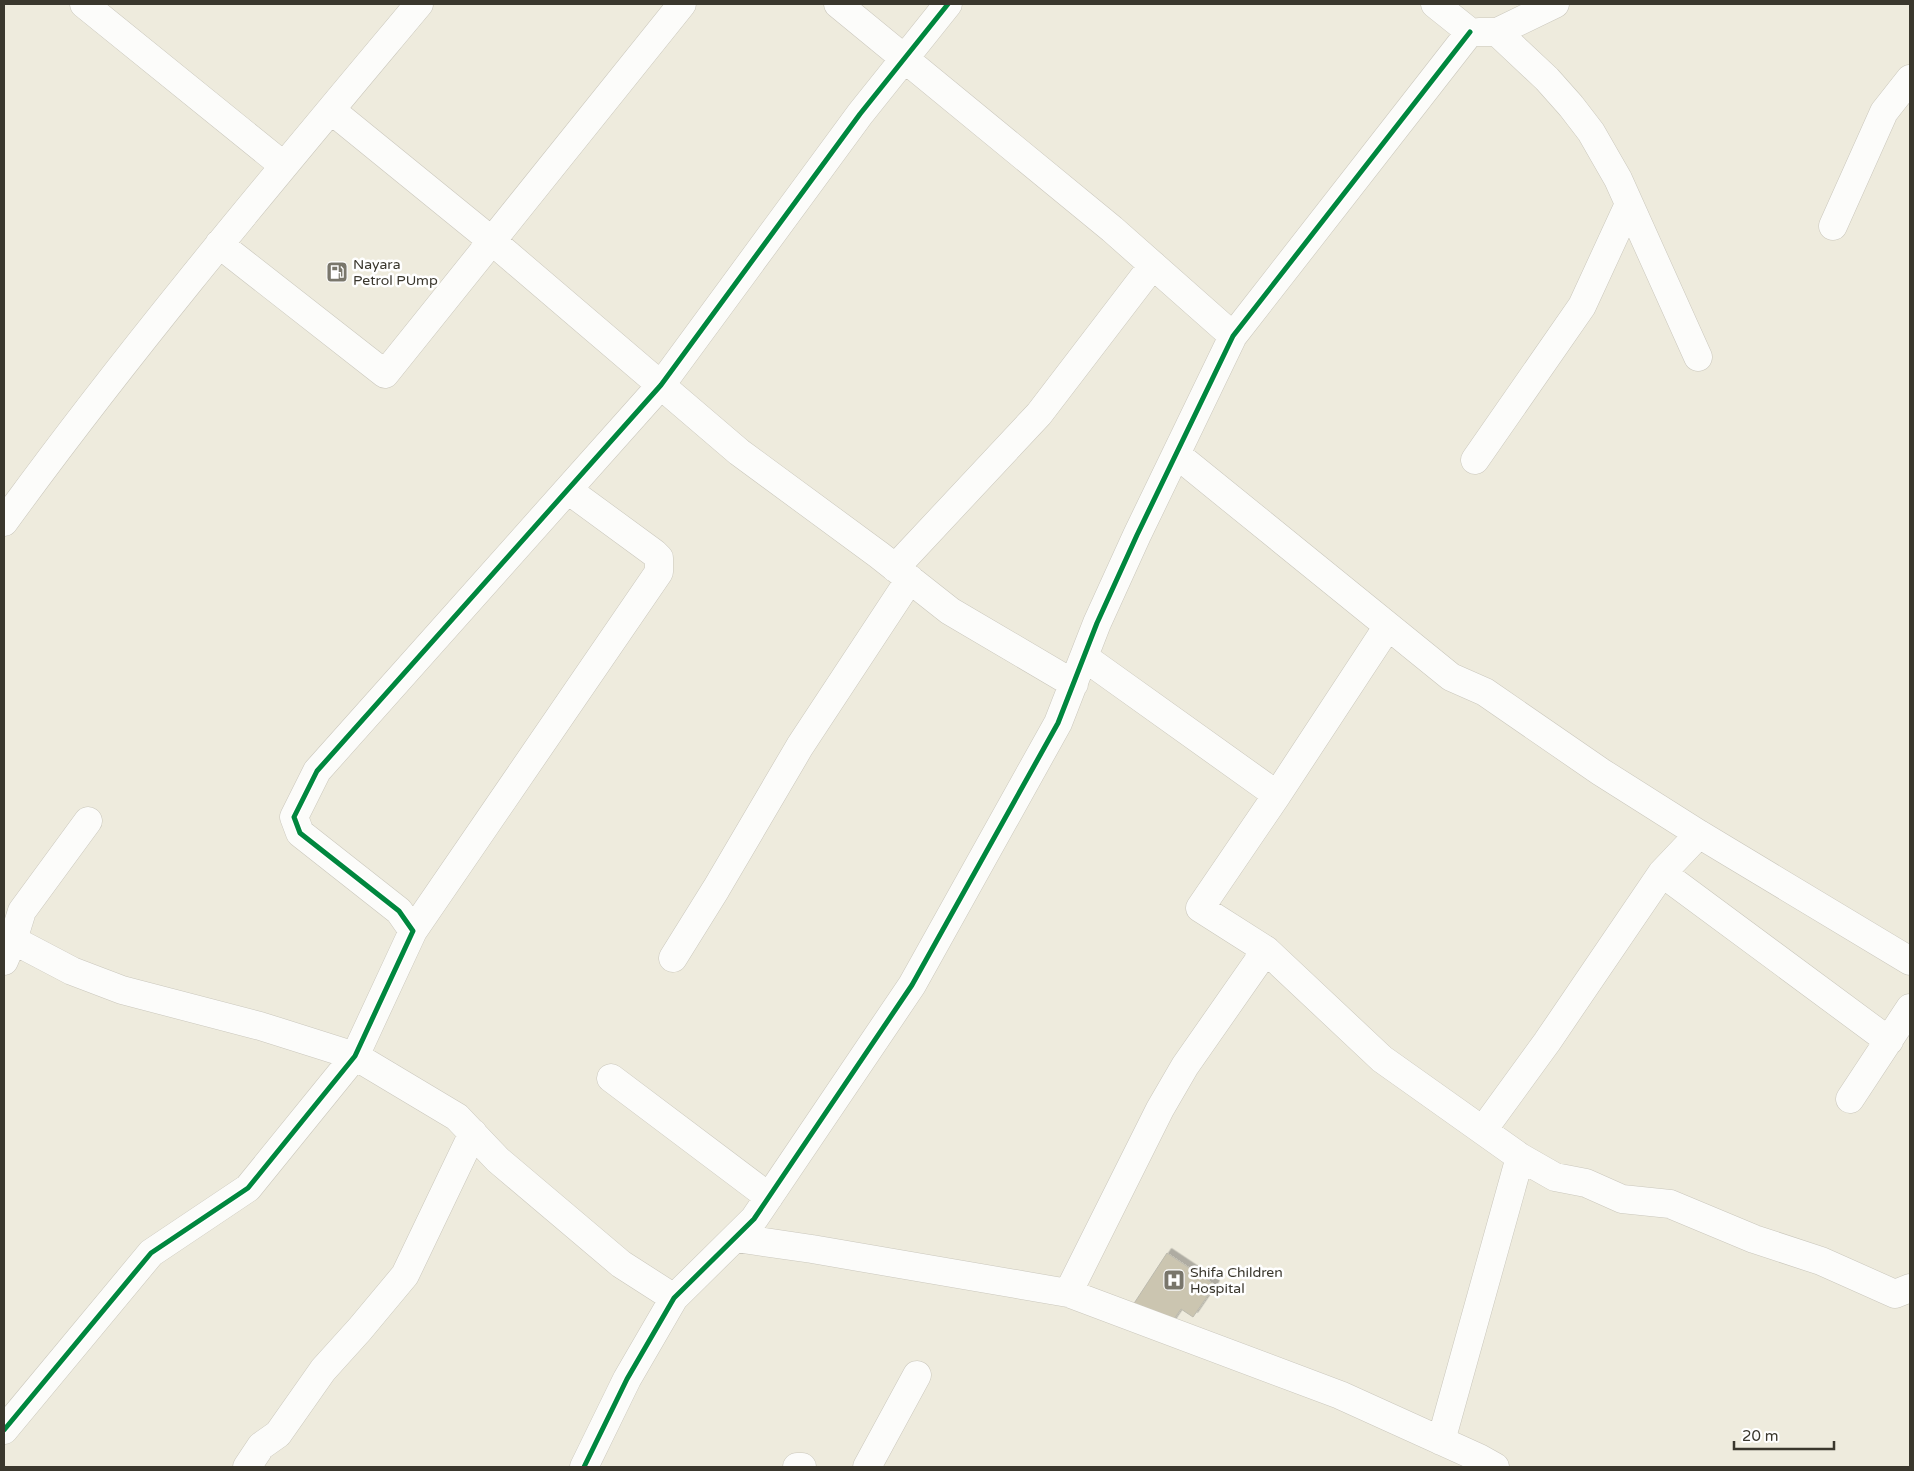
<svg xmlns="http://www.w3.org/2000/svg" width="1914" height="1471" font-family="'Varela Round',sans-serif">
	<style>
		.building { fill: #cbc5b0; stroke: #bcbaae; filter: url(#shadow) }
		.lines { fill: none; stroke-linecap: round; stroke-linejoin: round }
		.minor-casing { stroke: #cac7bc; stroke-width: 29 }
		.minor { stroke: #fcfcfa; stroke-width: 28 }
		.cycleway-casing { stroke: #fff; stroke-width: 8 }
		.cycleway { stroke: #00873e; stroke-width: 5 }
		.labels { text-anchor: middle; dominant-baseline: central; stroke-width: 5; stroke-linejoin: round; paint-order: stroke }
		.poi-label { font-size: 14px; fill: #3a372d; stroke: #fff; text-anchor: start }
	</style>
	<defs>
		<filter id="shadow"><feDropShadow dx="4.5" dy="-4.5" stdDeviation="0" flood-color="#0004"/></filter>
	</defs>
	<rect width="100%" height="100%" fill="#eeebdd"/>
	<path class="building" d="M1167 1253 1215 1285 1193 1317 1181 1309 1168 1328 1133 1305Z"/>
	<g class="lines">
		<g class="minor-casing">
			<path id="minor" d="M84 4 284 166
				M838 4 1112 229 1233 336
				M1435 4 1470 32
				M1479 32H1497L1555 4
				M1497 32 1547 79 1571 106 1591 132 1618 179 1698 357
				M331 110 492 241 739 452 879 555 950 611 1074 684
				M1833 226 1884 112 1910 79
				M219 244 385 374 682 4
				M1176 454 1451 677 1485 692 1601 772 1699 834 1910 961
				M1475 460 1582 306 1629 204
				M4 522C134 343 277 174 419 4
				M895 568 1039 414 1153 265
				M1084 657 1277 795 1200 908 1266 950 1382 1059 1520 1157 1441 1441
				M1277 795 1388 626
				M1662 873 1889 1041
				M413 931 659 572V558L654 553 568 490
				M4 937 13 940 22 911 88 821
				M673 958 716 889 800 746 910 579
				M4 961 13 940 72 971 122 990 260 1026 355 1056 457 1117 498 1160 621 1264 674 1298
				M611 1078 769 1197
				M1850 1099 1910 1008
				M1483 1130 1547 1042 1662 873 1699 834
				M1520 1157 1555 1177 1586 1183 1622 1199 1670 1204 1754 1239 1821 1261 1895 1294 1910 1288
				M736 1238 812 1249 1068 1293 1340 1395 1479 1458 1495 1467
				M1068 1293 1160 1109 1185 1066 1266 950
				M4 1430 151 1253 248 1188 355 1056 413 931 399 911 300 833 294 817 317 771 661 385 860 114 948 4
				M247 1467 261 1446 278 1434 323 1370 360 1329 405 1275 473 1133
				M584 1467 627 1379 674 1298 754 1219 912 985 1058 723 1097 623 1137 535 1233 336 1470 32
				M797 1467H802
				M867 1467 917 1375"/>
		</g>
		<use href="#minor" class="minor"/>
		<g class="cycleway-casing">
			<path id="cycleway" d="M4 1430 151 1253 248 1188 355 1056 413 931 399 911 300 833 294 817 317 771 661 385 860 114 948 4
				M584 1467 627 1379 674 1298 754 1219 912 985 1058 723 1097 623 1137 535 1233 336 1470 32"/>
		</g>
		<use href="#cycleway" class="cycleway"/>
	</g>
	<defs>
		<g id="fuel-square" transform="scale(1.125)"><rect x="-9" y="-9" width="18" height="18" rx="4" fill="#79766b" stroke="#fff"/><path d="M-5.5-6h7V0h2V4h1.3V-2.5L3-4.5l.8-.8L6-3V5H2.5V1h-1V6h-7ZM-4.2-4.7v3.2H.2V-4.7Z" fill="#fff"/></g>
		<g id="hospital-square" transform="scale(1.125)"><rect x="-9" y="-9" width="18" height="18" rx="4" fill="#79766b" stroke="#fff"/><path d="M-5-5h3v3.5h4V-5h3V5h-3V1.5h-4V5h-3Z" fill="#fff"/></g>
	</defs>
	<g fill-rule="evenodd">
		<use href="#fuel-square" x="337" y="272"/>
		<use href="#hospital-square" x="1174" y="1280"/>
	</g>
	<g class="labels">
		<g class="poi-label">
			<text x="353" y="264">Nayara<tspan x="353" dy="16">Petrol PUmp</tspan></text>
			<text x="1190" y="1272">Shifa Children<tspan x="1190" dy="16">Hospital</tspan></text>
		</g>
	</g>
	<rect width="1914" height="1471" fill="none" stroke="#3a372d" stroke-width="10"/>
	<path d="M1734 1441v8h100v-8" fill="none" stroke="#3a372d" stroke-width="2.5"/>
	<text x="1742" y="1441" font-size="15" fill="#3a372d" stroke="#ffffff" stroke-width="4" paint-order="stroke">20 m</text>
</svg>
